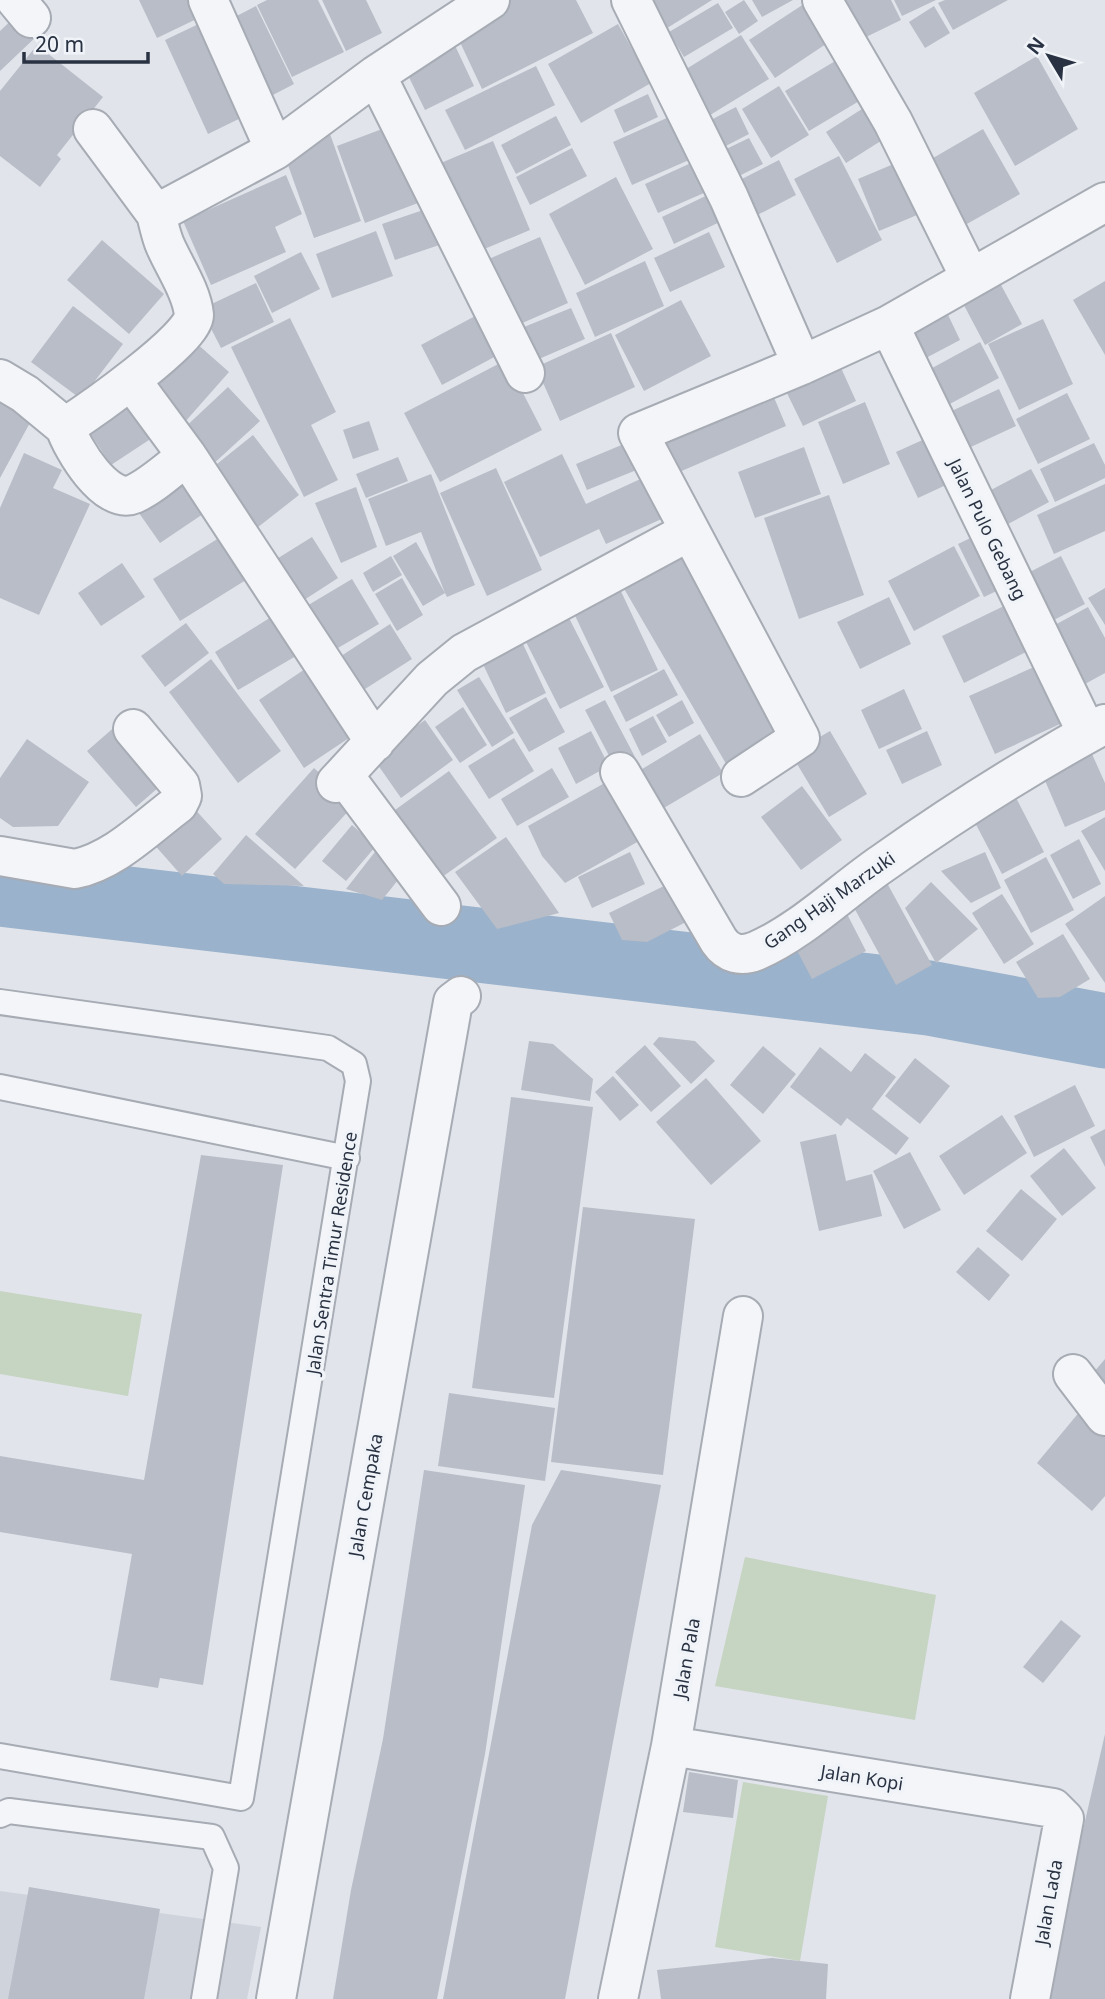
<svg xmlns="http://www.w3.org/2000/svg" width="1105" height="1999" font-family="'Noto Sans',sans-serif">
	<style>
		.built { fill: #cfd3dc }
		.green { fill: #c6d4c2 }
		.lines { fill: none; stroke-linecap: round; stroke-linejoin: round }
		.river { stroke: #9ab2cb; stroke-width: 75 }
		.building { fill: #b8bdc7 }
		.service-casing { stroke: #a6abb4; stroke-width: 28 }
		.minor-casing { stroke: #a6abb4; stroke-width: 42 }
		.service { stroke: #f4f5f8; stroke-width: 24 }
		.minor { stroke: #f4f5f8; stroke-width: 38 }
		.labels { text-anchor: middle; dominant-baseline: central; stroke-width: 7; stroke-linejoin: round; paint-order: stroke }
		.street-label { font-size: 18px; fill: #283242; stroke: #f0f3f7 }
	</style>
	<rect width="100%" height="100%" fill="#e1e4ea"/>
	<path class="built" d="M0 1891 261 1927 247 1999H0Z"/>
	<path class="green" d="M0 1291 142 1314 128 1396 0 1374Z
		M745 1557 936 1595 915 1720 715 1686Z
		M743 1782 828 1796 800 1961 715 1947Z"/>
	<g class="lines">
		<path class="river" d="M0 889 929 998 1105 1031"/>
	</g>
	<path class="building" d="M139 0H202L209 13 157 38Z
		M267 0H318L344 52 292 77 257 5Z
		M322 0H366L382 33 346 51Z
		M502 0H576L593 33 482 89 452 25Z
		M645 0H712L664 30Z
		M744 0 758 21 739 34 725 12Z
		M752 0H793L762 17Z
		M810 0 838 36 775 78 749 40Z
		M845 0H891L901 20 864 38Z
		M894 0H936L902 16Z
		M945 0H1008L953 30 938 3Z
		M718 3 733 28 684 57 669 32Z
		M256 6 294 84 269 97 231 19Z
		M934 6 950 33 925 48 909 22Z
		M19 13 39 34 0 71V31Z
		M209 19 253 112 208 134 165 40Z
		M618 24 651 83 581 123 548 64Z
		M741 35 769 79 702 120 675 76Z
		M451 37 474 86 425 110 401 61Z
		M37 45 103 97 57 155 61 159 40 187 0 156V91Z
		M847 54 871 94 809 131 785 91Z
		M1037 56 1078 129 1015 166 974 93Z
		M536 66 555 105 465 150 445 110Z
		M779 86 809 135 771 158 742 109Z
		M648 94 658 117 624 133 614 110Z
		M876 100 895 132 846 163 826 132Z
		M736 107 749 134 718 150 705 123Z
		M556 116 571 145 516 174 501 145Z
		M669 117 689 160 632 185 613 142Z
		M398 123 426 200 365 223 337 146Z
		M983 129 1020 194 965 225 928 161Z
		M330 134 361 221 314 238 283 151Z
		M749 138 763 164 731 180 718 153Z
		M493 141 530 230 470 255 429 168Z
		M572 148 587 176 530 205 516 177Z
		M839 156 882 240 837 263 794 179Z
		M779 160 796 195 744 222 726 187Z
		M691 163 704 193 658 213 645 184Z
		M896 163 917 215 879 231 858 179Z
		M286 175 302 214 275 227 286 252 211 285 183 221Z
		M616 177 653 249 585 285 549 214Z
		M718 190 730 217 674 244 662 217Z
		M435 206 448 242 395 260 382 224Z
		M376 231 393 276 332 298 316 254Z
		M709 232 725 267 670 292 654 258Z
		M540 237 568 303 511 328 484 261Z
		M102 240 164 294 129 334 67 280Z
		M301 252 320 289 272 313 254 276Z
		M645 261 664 306 595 337 576 293Z
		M994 272 1022 324 985 345 957 292Z
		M1105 281V355L1073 300Z
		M256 283 274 322 221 348 201 309Z
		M681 300 711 356 644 391 615 335Z
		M941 300 960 340 924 359 904 319Z
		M73 306 123 344 81 399 31 362Z
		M571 308 585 339 532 362 519 329Z
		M477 315 498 355 442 385 421 345Z
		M290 318 336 412 311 425 338 480 304 497 231 347Z
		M1043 319 1073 384 1019 410 988 344Z
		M611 333 635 387 560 421 536 367Z
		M195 342 229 372 184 423 151 393Z
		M980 342 999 378 942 408 923 373Z
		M837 359 856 401 803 426 783 385Z
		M506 360 542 430 440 482 404 413Z
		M768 383 786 426 670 476 652 432Z
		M228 387 260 421 211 466 180 432Z
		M999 389 1016 426 960 452 943 415Z
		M1067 393 1090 439 1038 464 1016 419Z
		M865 402 890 464 843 484 818 422Z
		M0 403 32 419 0 478Z
		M131 406 152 438 111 465 90 433Z
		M369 421 379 450 353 459 343 430Z
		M938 433 959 479 918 498 896 452Z
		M253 435 299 495 253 531 207 472Z
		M631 441 644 467 587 490 576 464Z
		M1094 443 1105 465V478L1055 502 1040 469Z
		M804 447 821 494 755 518 738 472Z
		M24 453 62 470 53 488 90 504 39 615 0 598V508Z
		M562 454 586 504 647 476 666 517 606 544 599 529 540 557 504 482Z
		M398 457 408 481 366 498 356 474Z
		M496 468 542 570 487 596 440 493Z
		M1031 469 1049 502 1008 524 989 491Z
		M431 474 475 585 447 597 445 593 423 606 393 556 416 542 445 593 421 532 386 546 368 499Z
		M181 483 203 514 160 543 139 513Z
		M1105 484V531L1054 554 1037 515Z
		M356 487 377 547 341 563 315 503Z
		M829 495 864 595 799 619 764 518Z
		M985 531 1011 584 984 597 958 544Z
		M227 533 254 575 180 621 153 579Z
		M312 537 338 578 301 602 275 560Z
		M677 546 790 741 732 774 619 580Z
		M954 546 980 596 914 631 888 581Z
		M391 556 402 575 373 592 363 573Z
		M1061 556 1085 604 1046 624 1022 576Z
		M122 563 145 597 101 626 78 593Z
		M402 578 423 615 397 631 375 594Z
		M352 579 379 624 331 652 305 607Z
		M618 585 658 670 611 692 571 607Z
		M1105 588V625L1088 598Z
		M889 597 911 644 860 669 837 622Z
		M1006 605 1028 651 964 683 942 636Z
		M1088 607 1105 638V673L1085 684 1053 626Z
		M276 614 296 656 238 690 215 652Z
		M569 618 604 687 560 709 525 640Z
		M186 623 209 653 165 687 141 656Z
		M390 624 412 659 354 696 332 662Z
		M522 642 546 693 506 713 482 662Z
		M211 659 281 751 238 783 169 692Z
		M311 665 355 734 304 768 259 700Z
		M1034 667 1060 724 995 754 969 696Z
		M664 669 678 695 626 722 613 696Z
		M479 677 514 733 492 747 457 690Z
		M904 689 922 729 879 749 861 710Z
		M546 697 565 732 529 752 509 718Z
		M605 700 635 757 615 767 585 710Z
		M682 700 694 723 669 737 656 715Z
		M463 707 487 745 460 763 435 727Z
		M653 716 667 742 642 756 629 729Z
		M425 720 453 760 401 798 373 758Z
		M118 724 167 780 136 807 87 751Z
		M591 731 609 766 576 784 558 748Z
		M830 731 867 794 829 817 791 754Z
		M927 731 942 765 902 784 886 750Z
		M700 734 723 773 652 815 629 777Z
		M514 738 534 771 489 799 468 766Z
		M27 739 89 782 58 826 13 827 0 818V778Z
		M1092 754 1105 783V810L1065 827 1043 776Z
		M314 768 354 805 295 869 255 834Z
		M552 768 569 797 517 826 501 799Z
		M449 771 497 838 435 882 388 815Z
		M610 780 646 837 565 883 542 856 528 826Z
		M802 786 842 840 801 870 761 817Z
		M1014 794 1044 852 1002 874 972 817Z
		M191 805 222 839 182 876 151 841Z
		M1105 817V871L1081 831Z
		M352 825 376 846 346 881 322 861Z
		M246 835 304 886 224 884 213 874Z
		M506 837 534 877 559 913 497 929 455 872Z
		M1079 839 1101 884 1073 899 1050 855Z
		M378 848 406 870 382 900 346 889Z
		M630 852 645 884 592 908 578 877Z
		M985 852 1001 888 971 903 941 871Z
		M1046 857 1074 910 1031 933 1004 880Z
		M931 882 978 929 936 963 905 908Z
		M670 883 688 921 647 942 622 940 609 913Z
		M887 883 932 965 896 985 851 902Z
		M1002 894 1034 944 1004 964 972 913Z
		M1105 896V983L1065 924Z
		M847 914 866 951 812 979 793 943Z
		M1063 934 1090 979 1060 997 1038 998 1016 962Z
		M659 1037 695 1041 715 1061 691 1084 653 1044Z
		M529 1041 553 1044 593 1079 590 1101 521 1090Z
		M645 1045 681 1086 651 1112 615 1072Z
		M763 1046 796 1074 763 1114 730 1085Z
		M820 1047 851 1072 865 1053 896 1077 872 1109 909 1138 896 1155 847 1118 841 1126 790 1087Z
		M915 1058 950 1086 920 1124 885 1096Z
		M613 1076 639 1105 620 1121 595 1092Z
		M706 1078 761 1141 711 1185 656 1122Z
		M1075 1085 1095 1126 1034 1157 1014 1116Z
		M511 1097 593 1107 554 1398 472 1388Z
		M1002 1115 1027 1153 964 1195 939 1156Z
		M1105 1129V1167L1090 1137Z
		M836 1134 846 1181 872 1174 882 1216 819 1231 800 1142Z
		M1064 1148 1096 1188 1062 1216 1030 1176Z
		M910 1152 941 1210 904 1229 873 1171Z
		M201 1155 283 1165 203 1685 160 1678 158 1688 110 1680 132 1554 0 1532V1456L144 1480Z
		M1021 1189 1057 1219 1022 1261 986 1231Z
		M583 1207 695 1219 663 1475 551 1462Z
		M978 1247 1010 1275 989 1301 956 1272Z
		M1105 1359V1394L1088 1379Z
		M449 1393 555 1408 545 1481 438 1466Z
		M1081 1410 1105 1431V1496L1092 1511 1037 1463Z
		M424 1470 525 1485 485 1754 437 1999H333L351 1890 383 1739Z
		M561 1470 661 1485 565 1999H443L532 1525Z
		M1061 1620 1081 1636 1043 1683 1023 1667Z
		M1105 1734V1999H1048L1080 1843Z
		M689 1772 738 1780 733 1818 683 1812Z
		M29 1887 160 1909 144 1999H8Z
		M772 1958 828 1964 826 1999H661L657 1970Z"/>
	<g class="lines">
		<g class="service-casing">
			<path id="service" d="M0 1002 328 1048 354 1064 358 1081 241 1798 0 1756
				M0 1087 347 1158
				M0 1815 9 1811 212 1837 226 1868 204 1999"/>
		</g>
		<g class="minor-casing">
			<path id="minor" d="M16 0 31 18
				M208 0 275 150
				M631 0 729 198 802 365
				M822 0 893 122 970 277
				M376 75 525 373
				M93 129 156 214 275 150 376 75 490 0
				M889 325 1087 733
				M0 379 25 394 65 427C87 413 195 338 194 315 192 292 174 266 165 245 161 236 159 225 156 214
				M131 380 187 456 375 742
				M65 427C72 448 106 506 134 494 152 486 171 468 187 456
				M620 772 719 941C728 954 741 957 756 951 802 931 842 891 883 863 955 812 1028 766 1105 724
				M345 777 441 906
				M741 777 800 738 638 433 802 365 889 325 1105 202
				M336 783 432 679 464 653 688 532
				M0 856 75 869C114 861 146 828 178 804L182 796 180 785 133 729
				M1073 1374 1105 1416
				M671 1746 1053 1808 1064 1819 1030 1999
				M276 1999 453 1002 461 996
				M618 1999 671 1746 743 1316"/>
		</g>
		<use href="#service" class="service"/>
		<use href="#minor" class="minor"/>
	</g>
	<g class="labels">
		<g class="street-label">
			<text transform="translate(988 529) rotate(64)">Jalan Pulo Gebang</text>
			<text transform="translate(829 900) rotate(-35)">Gang Haji Marzuki</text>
			<text transform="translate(331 1253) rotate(-81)">Jalan Sentra Timur Residence</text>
			<text transform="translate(365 1495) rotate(-80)">Jalan Cempaka</text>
			<text transform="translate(686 1658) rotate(-80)">Jalan Pala</text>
			<text transform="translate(862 1777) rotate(9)">Jalan Kopi</text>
			<text transform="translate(1048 1902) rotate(-80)">Jalan Lada</text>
		</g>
	</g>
	<g transform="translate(1049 56) rotate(308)" stroke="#f0f3f7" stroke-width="5" paint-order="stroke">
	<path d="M0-5L12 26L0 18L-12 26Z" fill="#283242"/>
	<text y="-10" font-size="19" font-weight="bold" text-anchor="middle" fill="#283242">N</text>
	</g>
	<path d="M24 52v10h124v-10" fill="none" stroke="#283242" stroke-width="3.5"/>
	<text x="35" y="52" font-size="21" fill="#283242" stroke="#f0f3f7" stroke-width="5" paint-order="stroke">20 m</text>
</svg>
